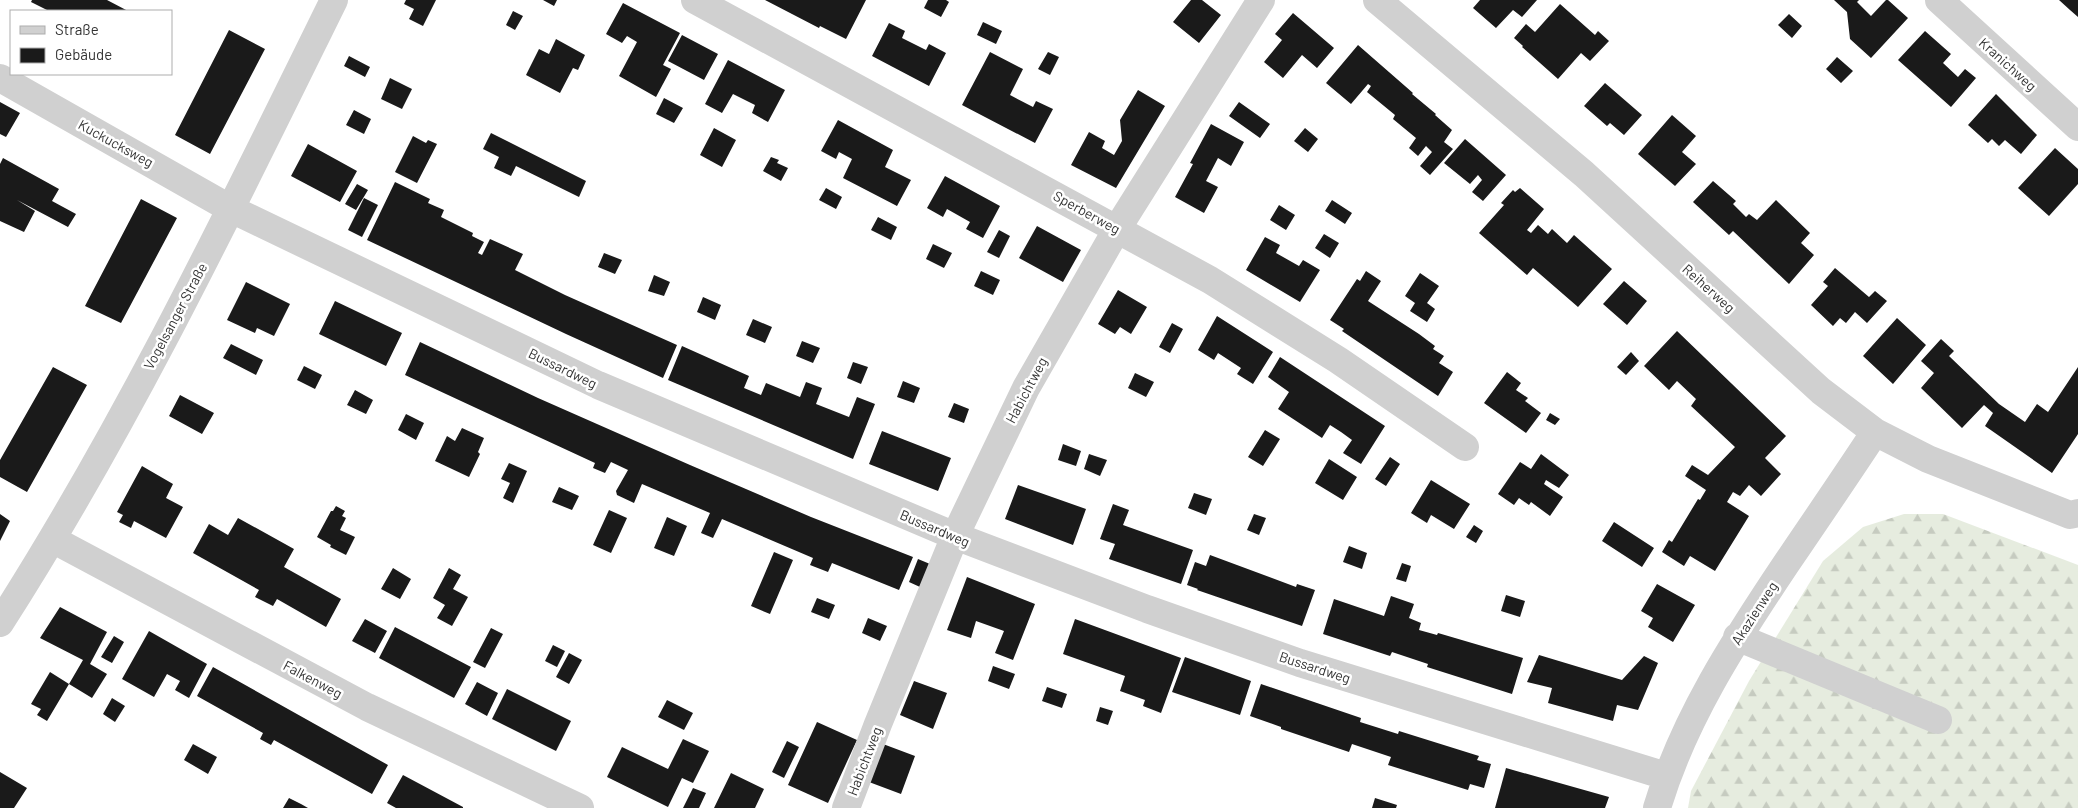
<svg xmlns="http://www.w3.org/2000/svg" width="2078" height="808" font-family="Barlow,sans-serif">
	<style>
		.forest { fill: url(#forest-firs) }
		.building { fill: #1a1a1a }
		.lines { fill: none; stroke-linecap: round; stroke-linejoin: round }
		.minor { stroke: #d0d0d0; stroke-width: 28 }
		.labels { text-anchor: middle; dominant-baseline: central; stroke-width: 5; stroke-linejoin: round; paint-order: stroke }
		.street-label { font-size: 14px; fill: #333; stroke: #fff }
	</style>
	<defs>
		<pattern id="forest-firs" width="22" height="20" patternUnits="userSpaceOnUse" patternTransform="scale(1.25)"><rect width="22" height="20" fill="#e6ecdf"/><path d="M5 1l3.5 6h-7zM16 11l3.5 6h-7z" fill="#c6cbc0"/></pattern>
	</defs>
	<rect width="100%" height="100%" fill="#fff"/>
	<path class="forest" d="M1904 514H1943L2078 565V808H1688L1691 791 1749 681 1823 561 1863 527Z"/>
	<path class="building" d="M32 0H107L128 11H49L31 2Z
		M406 0H436L423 26 409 19 414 9 404 4Z
		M543 0H557L554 6Z
		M765 0H866L846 39 820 26 819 28Z
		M928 0H946L949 2 941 17 924 8Z
		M1191 0H1202L1221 15 1199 43 1173 22Z
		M1480 0H1537L1522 17 1513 10 1496 28 1473 8Z
		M1834 0H1859L1857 2 1871 16 1886 0H1888L1908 18 1871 58 1850 39 1847 12Z
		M2059 0H2078V17L2070 10Z
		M623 3 680 33 663 65 671 69 656 97 619 76 637 42 627 36 622 43 606 34Z
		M1560 4 1595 35 1598 31 1609 41 1590 61 1581 53 1558 79 1522 47 1523 46 1514 38 1526 24 1535 32Z
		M513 11 523 16 515 30 506 25Z
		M1293 13 1334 48 1317 68 1302 55 1283 78 1264 62 1282 40 1275 34Z
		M1789 14 1802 26 1792 38 1778 25Z
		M983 22 1002 31 996 44 977 35Z
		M889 23 905 31 902 38 926 50 929 44 946 53 929 86 872 56Z
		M229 30 265 49 210 154 175 135Z
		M1925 31 1951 54 1943 63 1958 77 1965 69 1976 78 1951 107 1898 60Z
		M682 35 718 54 704 80 668 61Z
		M556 39 585 55 578 70 573 68 560 93 526 75 539 49 549 54Z
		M1358 45 1413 93 1412 94 1436 114 1435 115 1452 130 1444 142 1453 149 1430 175 1420 166 1432 152 1426 146 1418 156 1409 148 1416 138 1393 119 1395 115 1367 92 1371 86 1368 84 1351 104 1326 83Z
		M990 52 1023 69 1010 95 1033 107 1036 101 1053 109 1035 143 962 105Z
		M1048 52 1059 57 1050 75 1038 69Z
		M349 56 370 67 365 77 344 66Z
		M1837 57 1853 71 1841 83 1826 69Z
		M728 60 785 90 768 122 752 113 755 105 733 94 722 113 705 104Z
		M390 78 412 89 402 109 381 99Z
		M1605 83 1642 115 1624 135 1610 123 1607 126 1584 106Z
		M1138 90 1165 106 1116 188 1071 165 1089 132 1105 141 1102 148 1114 155 1122 141 1120 120Z
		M1996 94 2037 135 2021 154 2005 140 1999 146 1992 139 1988 143 1968 125Z
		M664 98 683 108 674 123 656 114Z
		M0 102 20 113 6 137 0 134Z
		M1239 102 1270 124 1260 138 1229 116Z
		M354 110 371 119 364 134 346 125Z
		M1672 115 1696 136 1682 152 1696 164 1675 186 1638 154Z
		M838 120 893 150 885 167 911 180 897 206 843 178 852 159 839 152 836 159 821 151Z
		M1211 124 1244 142 1231 166 1218 158 1206 181 1218 187 1204 213 1175 197 1193 164 1190 163Z
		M714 128 736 140 722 167 700 155Z
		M1305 128 1318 139 1308 152 1294 141Z
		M491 133 586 181 579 197 516 166 511 176 494 168 499 157 483 149Z
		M413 136 426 143 428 140 437 144 417 183 395 172Z
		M1465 139 1506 175 1483 201 1472 192 1482 180 1478 175 1470 184 1444 163Z
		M308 144 357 171 340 202 291 176Z
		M2055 148 2078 169V184L2049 216 2018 188Z
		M771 157 779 160 777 163 788 168 781 181 763 171Z
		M3 158 59 189 52 201 76 214 68 227 17 200 35 211 24 232 0 221V164Z
		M945 176 1000 206 983 238 966 229 970 222 947 209 943 217 927 208Z
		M1713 181 1736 201 1733 204 1746 217 1749 214 1757 220 1776 200 1810 233 1801 243 1814 255 1789 284 1733 231 1729 235 1693 202Z
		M395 182 430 199 428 203 444 210 441 217 473 233 472 236 484 242 478 253 482 255 490 239 523 254 515 270 565 295 677 345 663 378 566 334 367 240Z
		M357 184 368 190 356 210 345 204Z
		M826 188 842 197 836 209 819 200Z
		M1520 188 1544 209 1527 230 1531 233 1538 225 1548 234 1552 229 1567 243 1574 235 1612 269 1578 307 1533 268 1527 275 1479 233 1504 205 1501 203 1513 190 1515 192Z
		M364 198 378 205 362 237 348 230Z
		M141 199 177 218 121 323 85 306Z
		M1332 200 1352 213 1345 224 1325 211Z
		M1279 205 1295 215 1286 230 1270 220Z
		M878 217 897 227 891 240 871 230Z
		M1037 226 1081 250 1063 282 1019 258Z
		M999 230 1010 236 999 258 987 252Z
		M1324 234 1339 243 1330 258 1315 248Z
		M1265 237 1280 245 1276 253 1299 266 1303 260 1320 270 1300 302 1246 270Z
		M933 244 952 253 944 268 926 259Z
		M604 253 622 260 615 274 598 267Z
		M1835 268 1869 297 1875 291 1887 301 1867 323 1855 312 1846 323 1840 318 1833 326 1811 305 1828 286 1823 282Z
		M981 271 1000 280 993 295 974 286Z
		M1366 271 1381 281 1368 301 1419 334 1435 346 1433 349 1444 356 1439 363 1453 372 1438 396 1342 331 1344 329 1330 320 1357 279 1360 281Z
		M1420 273 1439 286 1427 303 1435 309 1427 322 1410 311 1415 303 1405 296Z
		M654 275 670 282 664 296 648 291Z
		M1624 281 1647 301 1627 325 1603 304Z
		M246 282 290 304 274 336 257 328 255 333 227 320Z
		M1118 290 1147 307 1131 334 1120 327 1115 334 1098 324Z
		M703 297 721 305 715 320 697 312Z
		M335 301 402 333 386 366 319 334Z
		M1217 316 1273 352 1253 384 1237 374 1241 368 1218 353 1214 360 1198 350Z
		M1897 318 1926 345 1893 384 1863 356Z
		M753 319 772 327 765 343 746 335Z
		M1172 323 1183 329 1170 353 1159 347Z
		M1677 331 1786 436 1765 458 1781 474 1761 496 1749 485 1740 496 1733 492 1727 502 1749 516 1715 571 1690 556 1684 566 1662 552 1669 540 1672 542 1698 499 1700 500 1706 490 1685 476 1692 465 1708 475 1735 447 1691 406 1696 399 1677 381 1669 390 1644 366Z
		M1941 339 1954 351 1949 356 1999 404 2025 422 2037 404 2048 412 2078 367V434L2052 473 1985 426 1993 413 1984 405 1962 428 1921 388 1934 373 1921 361Z
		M802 341 820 348 813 363 796 356Z
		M420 342 538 398 690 465 811 517 913 557 899 590 832 563 828 572 810 565 813 558 722 519 713 538 701 533 710 513 642 484 634 503 617 495 616 491 628 470 611 462 605 473 593 468 595 463 405 375Z
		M231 344 263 360 256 375 223 358Z
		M682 346 749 376 744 388 761 395 766 383 800 397 806 382 822 388 816 404 849 417 857 397 875 404 853 459 668 380Z
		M1631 352 1639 361 1626 375 1617 367Z
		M1280 357 1385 426 1361 464 1343 453 1352 440 1341 432 1330 425 1322 438 1278 409 1289 392 1268 377Z
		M853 362 868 367 861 384 847 378Z
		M304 366 322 375 315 389 297 380Z
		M53 367 87 385 27 492 0 477V460Z
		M1507 372 1521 383 1516 390 1528 398 1525 401 1541 413 1526 433 1484 403Z
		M1135 373 1154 382 1146 397 1128 388Z
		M903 381 920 388 914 403 897 397Z
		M355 390 373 400 366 414 347 405Z
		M180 395 214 413 202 434 169 416Z
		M954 403 969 409 964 423 948 417Z
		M1550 413 1560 419 1555 425 1546 420Z
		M406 414 424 423 416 440 398 430Z
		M462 428 484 438 478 452 480 454 469 477 435 461 447 436 455 441Z
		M1265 430 1280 439 1263 466 1248 457Z
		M882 431 951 458 938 491 869 464Z
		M1063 444 1081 451 1076 466 1058 460Z
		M1089 454 1107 460 1100 476 1084 469Z
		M1541 454 1569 475 1559 488 1546 480 1544 484 1563 497 1550 516 1531 502 1529 505 1519 498 1514 505 1498 494 1520 462 1531 469Z
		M1390 457 1400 464 1386 486 1375 479Z
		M1329 459 1357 477 1343 500 1315 483Z
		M509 463 527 471 513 503 503 498 510 483 501 479Z
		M142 466 173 484 166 498 183 507 166 538 134 521 131 528 119 522 123 515 117 512Z
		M1431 480 1470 504 1454 529 1431 515 1427 523 1411 513Z
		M1018 485 1086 509 1073 545 1005 519Z
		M559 487 579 496 572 510 552 502Z
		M1194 493 1212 499 1206 515 1188 508Z
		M1113 504 1129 510 1123 525 1193 550 1181 584 1109 559 1115 544 1100 539Z
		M336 506 345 511 342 516 346 518 340 530 355 537 346 555 330 547 331 545 317 537 331 511H333Z
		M609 510 627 518 611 553 593 545Z
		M0 514 10 521 0 541Z
		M1254 514 1266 518 1259 535 1247 530Z
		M667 517 687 526 674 556 654 548Z
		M238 518 294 549 284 567 341 599 326 627 277 599 273 606 255 597 259 590 193 553 209 524 228 535Z
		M1614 522 1654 548 1642 567 1602 541Z
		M1474 525 1483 531 1476 543 1466 537Z
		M1349 546 1367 553 1362 569 1343 562Z
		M774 552 793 560 770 614 751 606Z
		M1210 555 1296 587 1297 584 1315 590 1302 626 1197 590 1198 589 1187 585 1195 562 1206 566Z
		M918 559 930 564 920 587 909 582Z
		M1402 563 1411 566 1406 582 1396 579Z
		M393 568 411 579 400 599 381 589Z
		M449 568 461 575 453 589 468 597 452 626 437 618 445 605 433 598Z
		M967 577 1035 604 1013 660 995 653 1004 631 976 621 971 638 947 630Z
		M1657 584 1695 605 1673 642 1648 627 1653 618 1641 611Z
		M1506 595 1525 601 1520 617 1501 611Z
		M1391 596 1414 604 1409 618 1421 623 1419 630 1437 635 1438 633 1523 658 1512 694 1427 667 1428 664 1392 652 1390 656 1323 634 1334 599 1384 616Z
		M817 598 835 605 829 619 811 612Z
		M60 607 107 632 90 664 107 674 92 698 69 684 47 721 37 715 41 709 31 704 50 672 69 684 83 660 40 638Z
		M868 618 887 626 880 641 862 633Z
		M365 619 387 631 375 653 352 641Z
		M1075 619 1181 658 1161 713 1143 706 1145 700 1120 691 1125 676 1063 654Z
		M395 627 471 667 454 698 379 658Z
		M491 628 503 634 485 668 473 662Z
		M149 631 207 664 189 698 175 690 180 681 167 674 154 697 122 679Z
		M114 636 124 642 112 663 101 657Z
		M553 645 565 651 557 667 545 661Z
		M569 653 582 660 569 684 556 677Z
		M1539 655 1622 680 1644 656 1658 663 1638 710 1617 705 1613 721 1548 703 1552 688 1527 682Z
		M1185 657 1251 681 1240 715 1172 692Z
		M993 666 1015 674 1009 689 988 681Z
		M213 667 388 765 372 794 274 740 271 745 260 739 263 733 197 696Z
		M914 681 947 693 933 729 900 715Z
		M477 682 498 693 487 716 465 704Z
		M1261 684 1361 718 1360 722 1398 734 1399 731 1479 756 1477 760 1491 764 1484 788 1470 784 1468 790 1407 771 1388 765 1391 757 1352 744 1349 752 1281 729V727L1250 716Z
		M1047 687 1067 694 1062 708 1042 701Z
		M507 689 571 721 556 751 492 719Z
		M112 698 125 706 115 722 103 714Z
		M667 700 693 713 684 730 658 717Z
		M1100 707 1113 711 1108 725 1096 721Z
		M817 722 857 740 828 803 788 785Z
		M683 739 709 751 693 783 682 778 668 807 607 777 622 747 668 769Z
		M787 741 799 747 784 778 772 772Z
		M193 744 217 757 208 774 184 760Z
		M883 744 915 756 901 794 869 782Z
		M1506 768 1609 797 1605 808H1495Z
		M0 772 27 788 14 808H0Z
		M731 773 764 789 755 808H714Z
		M403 775 463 807V808H396L387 803Z
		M693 788 706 793 699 808H683Z
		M289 798 301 804 308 808H283Z
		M1375 798 1397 805 1396 808H1372Z"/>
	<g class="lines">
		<path class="minor" d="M695 0 1210 280 1338 360 1465 447
			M1377 0 1584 174 1821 391 1875 432 1928 459 2070 515 2078 513
			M1939 0 2078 127
			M0 78 231 209 598 385 955 536 1147 609 1300 663 1666 776
			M52 539 367 707 580 808
			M0 623C127 425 230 211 334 0
			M1737 637 1938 720
			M846 808 878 724 955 536 1026 388 1117 229 1261 0
			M1657 808C1683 720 1735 640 1786 564 1816 520 1846 476 1875 432"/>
	</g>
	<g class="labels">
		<g class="street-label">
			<text transform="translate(2008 64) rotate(42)">Kranichweg</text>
			<text transform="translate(116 143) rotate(29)">Kuckucksweg</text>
			<text transform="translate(1087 212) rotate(29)">Sperberweg</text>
			<text transform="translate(1709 288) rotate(42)">Reiherweg</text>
			<text transform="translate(175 316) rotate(-62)">Vogelsanger Straße</text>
			<text transform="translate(563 368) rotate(26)">Bussardweg</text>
			<text transform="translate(1026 390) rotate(-62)">Habichtweg</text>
			<text transform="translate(935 528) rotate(23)">Bussardweg</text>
			<text transform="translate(1754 613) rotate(-57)">Akazienweg</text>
			<text transform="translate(1315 667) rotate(18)">Bussardweg</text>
			<text transform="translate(313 679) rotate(28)">Falkenweg</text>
			<text transform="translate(864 761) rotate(-69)">Habichtweg</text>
		</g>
	</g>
	<rect x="10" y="10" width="162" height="65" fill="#ffffff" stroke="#adadad"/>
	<rect x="20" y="26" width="25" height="8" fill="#d0d0d0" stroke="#adadad"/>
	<text x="55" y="35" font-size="15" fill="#333333">Straße</text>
	<rect x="20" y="48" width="25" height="15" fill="#1a1a1a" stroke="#adadad"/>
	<text x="55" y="60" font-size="15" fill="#333333">Gebäude</text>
</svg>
